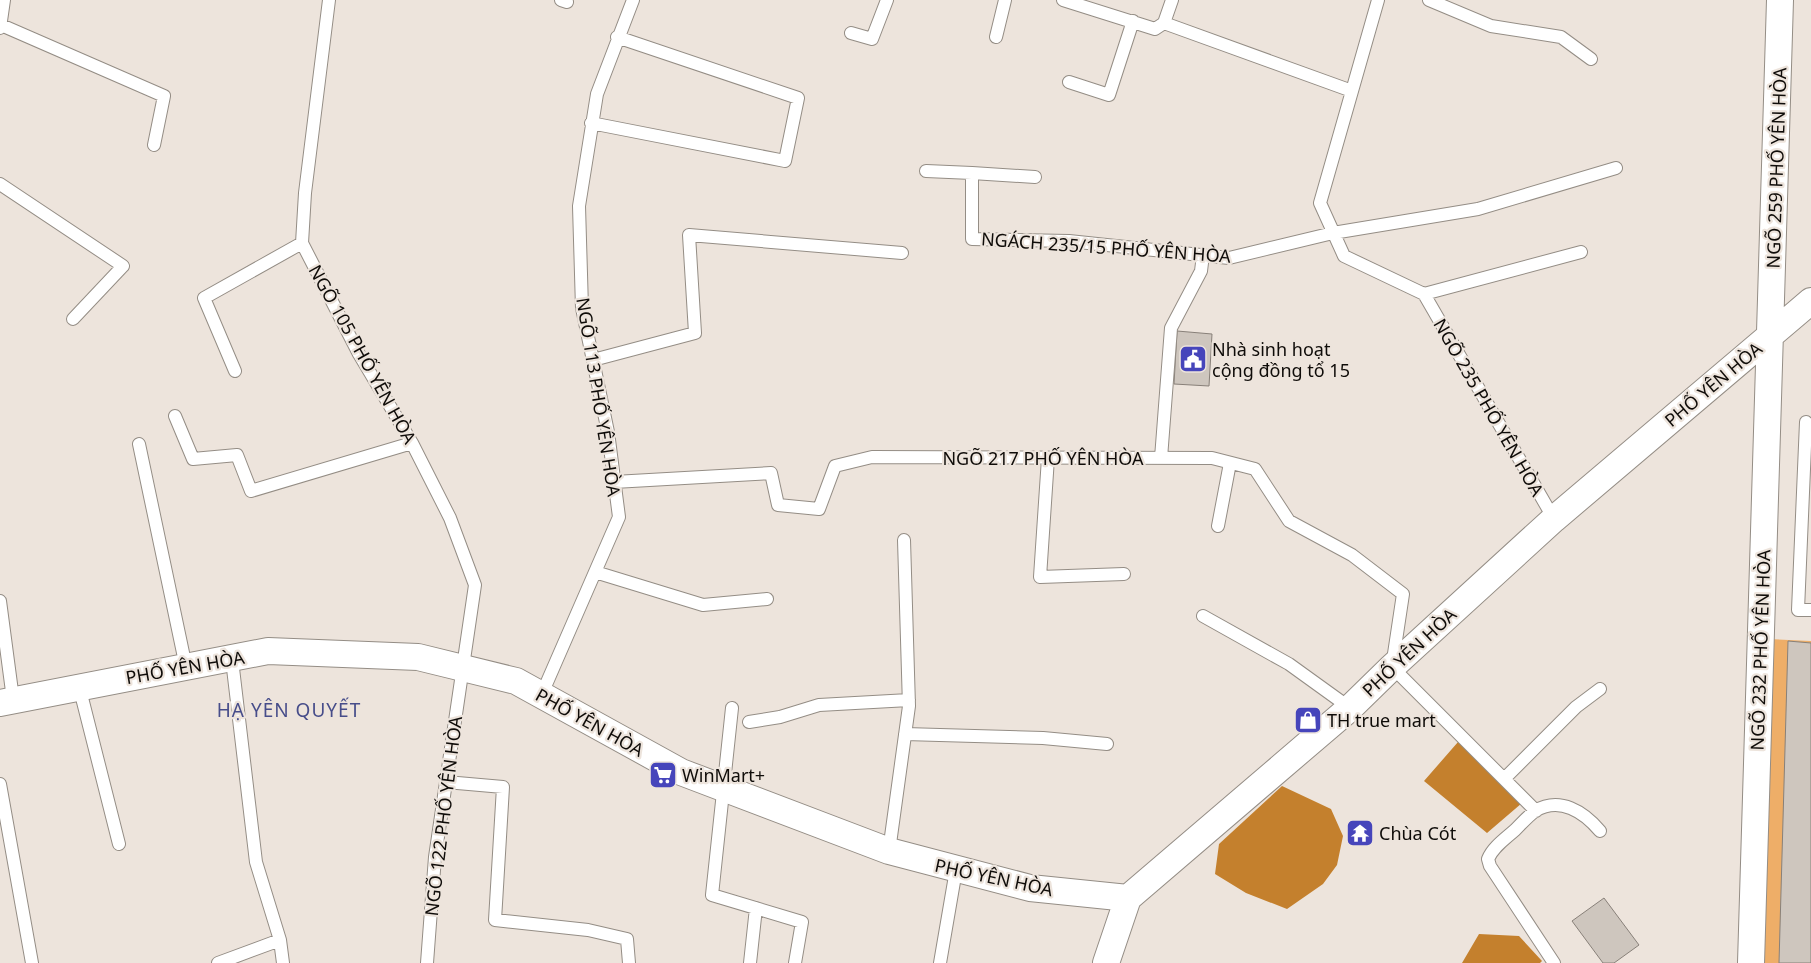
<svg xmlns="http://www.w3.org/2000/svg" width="1811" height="963" font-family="'Noto Sans',sans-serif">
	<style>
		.green { fill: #eeae68 }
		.water { fill: #c4802d }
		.building { fill: #cec6be; stroke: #888079 }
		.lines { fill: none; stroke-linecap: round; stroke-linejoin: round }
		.lane-casing { stroke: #948d85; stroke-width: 14 }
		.street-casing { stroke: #948d85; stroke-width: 28 }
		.lane { stroke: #fff; stroke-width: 12 }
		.street { stroke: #fff; stroke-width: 26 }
		.labels { text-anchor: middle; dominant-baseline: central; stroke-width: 4.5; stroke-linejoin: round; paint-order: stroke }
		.street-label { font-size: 18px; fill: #0f0c09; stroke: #ede4dc }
		.poi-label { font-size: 18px; fill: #0f0c09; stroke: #ede4dc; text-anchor: start }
		.neighbourhood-label { font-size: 19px; letter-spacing: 1px; fill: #474d8a; stroke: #ede4dc }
	</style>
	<rect width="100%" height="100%" fill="#ede4dc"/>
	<path class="green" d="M1768 639 1811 641V963H1761Z"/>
	<path class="water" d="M1458 742 1522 803 1487 833 1424 781Z
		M1282 786 1331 809 1343 836 1337 865 1323 884 1287 909 1246 893 1215 874 1219 844Z
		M1479 934 1519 936 1542 961 1540 963H1462Z"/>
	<path class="building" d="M1177 331 1212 334 1209 386 1174 384Z
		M1788 641 1811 643V963H1779Z
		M1604 898 1639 945 1614 963H1603L1572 921Z"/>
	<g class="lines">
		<g class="lane-casing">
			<path id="lane" d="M329 0 305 193 302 243 359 354 412 443 450 518 475 585 435 857 427 963
				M561 0 567 2
				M1063 0 1155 29 1164 23 1352 91
				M1378 0 1320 203 1344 256 1424 294 1554 519
				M1429 0 1491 26 1561 37 1591 59
				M1164 23 1172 0
				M1 25 164 96 154 145
				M0 28 4 0
				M851 33 872 39 887 0
				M996 37 1005 0
				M1069 82 1109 95 1133 21
				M591 123 785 161 798 98 617 37
				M926 171 972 173V239L1069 241 1229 258 1333 233 1478 209 1616 168
				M972 173 1035 177
				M0 184 123 266 73 319
				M1424 294 1581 252
				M593 360 695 333 689 235 902 253
				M235 371 204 298 302 243
				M175 416 193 459 237 455 251 491 412 443
				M1806 422 1798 610H1811
				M139 444 186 667
				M1048 458 1040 577 1124 574
				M1161 458 1171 328 1201 271 1203 255
				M614 482 771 473 778 505 819 509 835 466 872 457 1212 458 1255 469 1289 521 1352 555 1403 594 1392 667 1536 811
				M1218 526 1230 463
				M595 572 703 605 767 599
				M0 601 13 699
				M1203 616 1289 664 1350 708
				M232 660 256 862 280 940 283 963
				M79 686 119 844
				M541 696 619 517 608 432 582 308 579 206 597 94 633 0
				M732 708 712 895 802 922 795 963
				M749 722 780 717 819 705 909 700
				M905 734 1043 738 1107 744
				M1504 779 1576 707 1600 689
				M446 782 503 787 495 920 588 930 627 939 629 963
				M0 784 32 963
				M889 851 909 706 904 540
				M218 963 280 940
				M750 963 756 908
				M940 963 956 870
				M1554 963 1490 866 1488 859C1493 847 1505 839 1515 830 1521 824 1528 816 1535 811 1560 796 1584 812 1600 831"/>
		</g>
		<g class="street-casing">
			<path id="street" d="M0 703 268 651 418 657 516 681 681 772 889 851 1030 888 1128 898 1350 708 1392 667 1554 519 1811 301
				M1106 963 1128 898
				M1751 963 1780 0"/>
		</g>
		<use href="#lane" class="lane"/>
		<use href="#street" class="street"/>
	</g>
	<defs>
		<g id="civic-square" transform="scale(1.4375)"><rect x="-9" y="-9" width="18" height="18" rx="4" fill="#4645bb" stroke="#ede4dc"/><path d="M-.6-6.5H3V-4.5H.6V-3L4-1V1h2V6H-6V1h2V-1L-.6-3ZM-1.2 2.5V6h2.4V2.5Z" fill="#fff"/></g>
		<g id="shop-square" transform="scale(1.4375)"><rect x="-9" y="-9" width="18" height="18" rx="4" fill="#4645bb" stroke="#ede4dc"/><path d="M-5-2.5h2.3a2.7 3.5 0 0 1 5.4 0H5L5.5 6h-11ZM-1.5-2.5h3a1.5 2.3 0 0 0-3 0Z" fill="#fff"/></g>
		<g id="supermarket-square" transform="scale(1.4375)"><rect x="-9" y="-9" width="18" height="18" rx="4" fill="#4645bb" stroke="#ede4dc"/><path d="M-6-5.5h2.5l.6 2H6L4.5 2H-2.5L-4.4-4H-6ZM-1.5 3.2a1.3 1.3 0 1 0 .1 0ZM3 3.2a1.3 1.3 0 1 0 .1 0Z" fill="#fff"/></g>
		<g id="temple-square" transform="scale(1.4375)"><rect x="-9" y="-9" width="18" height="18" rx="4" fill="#4645bb" stroke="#ede4dc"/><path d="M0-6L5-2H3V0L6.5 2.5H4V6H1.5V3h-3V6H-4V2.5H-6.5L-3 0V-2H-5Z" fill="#fff"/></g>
	</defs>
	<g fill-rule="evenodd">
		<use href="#civic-square" x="1193" y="359"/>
		<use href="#shop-square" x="1308" y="720"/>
		<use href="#supermarket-square" x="663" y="775"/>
		<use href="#temple-square" x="1360" y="833"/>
	</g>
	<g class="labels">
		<g class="street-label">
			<text transform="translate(1776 168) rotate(-88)">NGÕ 259 PHỐ YÊN HÒA</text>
			<text transform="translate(1106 247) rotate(4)">NGÁCH 235/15 PHỐ YÊN HÒA</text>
			<text transform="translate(363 354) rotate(61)">NGÕ 105 PHỐ YÊN HÒA</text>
			<text transform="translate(1713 384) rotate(-40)">PHỐ YÊN HÒA</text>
			<text transform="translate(599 397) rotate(81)">NGÕ 113 PHỐ YÊN HÒA</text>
			<text transform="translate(1489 407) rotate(60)">NGÕ 235 PHỐ YÊN HÒA</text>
			<text x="1043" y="458">NGÕ 217 PHỐ YÊN HÒA</text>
			<text transform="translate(1760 650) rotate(-88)">NGÕ 232 PHỐ YÊN HÒA</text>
			<text transform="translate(1409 652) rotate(-43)">PHỐ YÊN HÒA</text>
			<text transform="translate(185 667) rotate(-10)">PHỐ YÊN HÒA</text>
			<text transform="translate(590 722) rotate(29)">PHỐ YÊN HÒA</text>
			<text transform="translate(443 816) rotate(-83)">NGÕ 122 PHỐ YÊN HÒA</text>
			<text transform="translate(994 877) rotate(12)">PHỐ YÊN HÒA</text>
		</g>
		<g class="poi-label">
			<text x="1212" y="349">Nhà sinh hoạt<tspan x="1212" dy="21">cộng đồng tổ 15</tspan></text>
			<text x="1327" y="720">TH true mart</text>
			<text x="682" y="775">WinMart+</text>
			<text x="1379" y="833">Chùa Cót</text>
		</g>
		<g class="neighbourhood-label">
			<text x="289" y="710">HẠ YÊN QUYẾT</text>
		</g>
	</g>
</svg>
